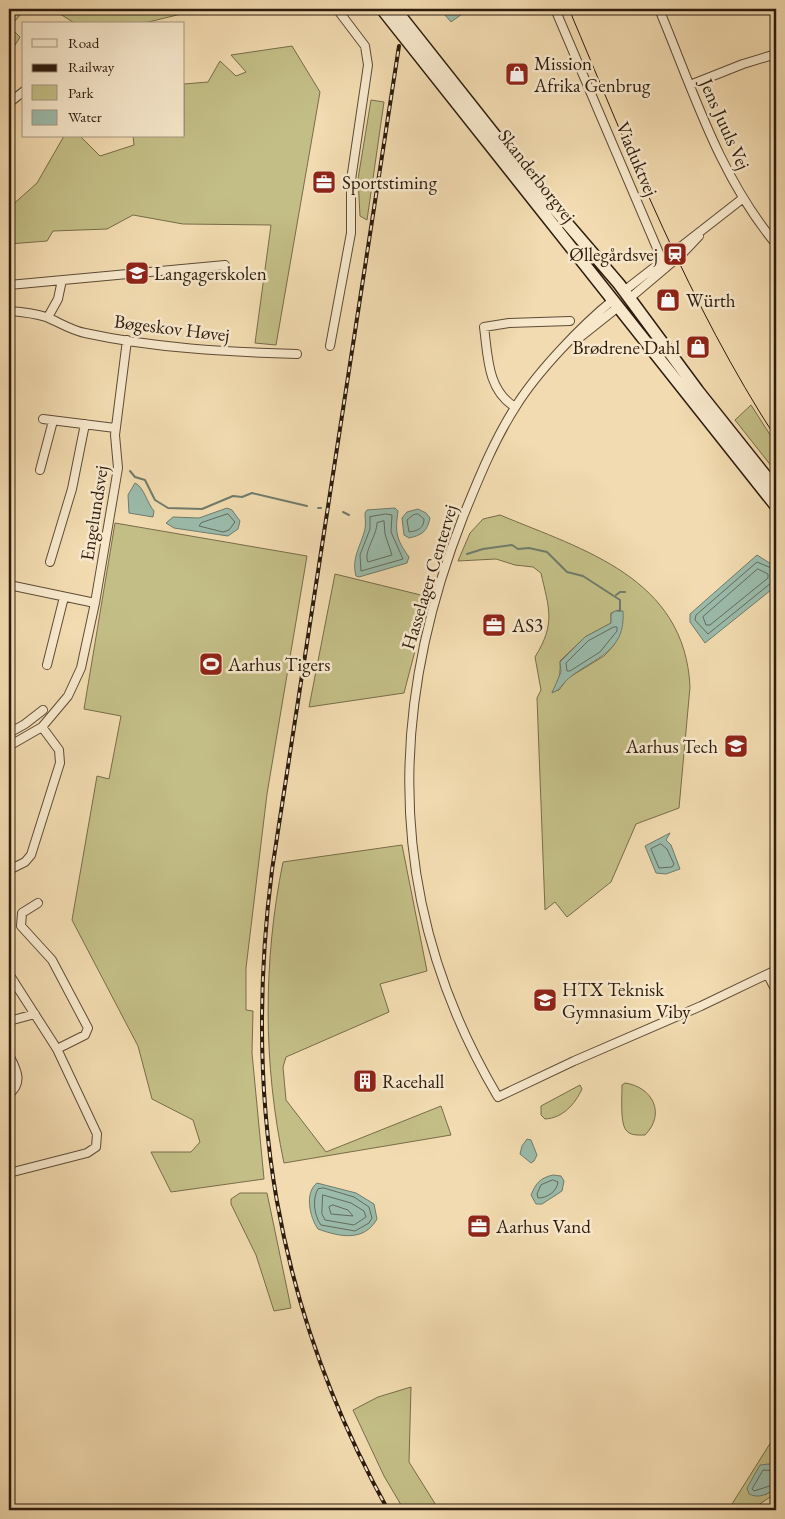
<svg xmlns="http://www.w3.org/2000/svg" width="785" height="1519" font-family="'EB Garamond',serif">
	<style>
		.green { fill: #c3be86; stroke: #786c4a; fill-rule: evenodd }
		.water { fill: #9bbbab; stroke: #6f7b6c }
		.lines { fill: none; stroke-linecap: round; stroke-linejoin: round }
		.shore { stroke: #646b5c; stroke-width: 1 }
		.stream { stroke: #6f7b6c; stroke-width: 2 }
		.minor-casing { stroke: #5e4b36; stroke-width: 10 }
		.secondary-casing { stroke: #2d1b0e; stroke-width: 14 }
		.minor { stroke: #f7e8cc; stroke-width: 8 }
		.secondary { stroke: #f7e8cc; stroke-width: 11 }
		.tram { stroke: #2d1b0e; stroke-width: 1 }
		.rail-casing { stroke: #2d1b0e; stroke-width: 4 }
		.rail { stroke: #f7e8cc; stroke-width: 2; stroke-dasharray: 5.5; stroke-linecap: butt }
		.labels { text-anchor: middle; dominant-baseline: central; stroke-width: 5; stroke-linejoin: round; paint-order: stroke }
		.poi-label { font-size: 19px; fill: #2d1b0e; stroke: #f7e8cc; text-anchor: start }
		.street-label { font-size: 19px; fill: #2d1b0e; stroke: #f7e8cc }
	</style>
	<rect width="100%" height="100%" fill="#f2dbb0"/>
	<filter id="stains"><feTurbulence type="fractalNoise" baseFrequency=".004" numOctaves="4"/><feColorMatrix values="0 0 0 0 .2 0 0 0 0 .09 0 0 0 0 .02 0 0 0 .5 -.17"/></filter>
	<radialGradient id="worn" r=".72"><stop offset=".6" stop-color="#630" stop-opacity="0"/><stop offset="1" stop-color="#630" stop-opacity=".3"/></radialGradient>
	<path class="green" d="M9 9H25L10 27 20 37 9 55Z
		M52 9H202L140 24H76Z
		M292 46 320 92 276 345 255 343 271 225 183 224 133 215 107 229 53 231 47 241 9 244V208L37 183 64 136H80L100 156 134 145 133 136H184V84L208 82 220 61 236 76 246 72 231 55Z
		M371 100 384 102 367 220 360 216 358 179Z
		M751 405 776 444V472L735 420Z
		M500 515C584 550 685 578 690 687L679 808 636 824 611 882 567 917 555 902 545 910 537 698 541 690 535 657C556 623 549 609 541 573L533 567 515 565 496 559 458 561 470 533 483 519ZM619 610 617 638 614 645 604 656 568 678 559 690 552 692C559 683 561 672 560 661L585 637 611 623V613Z
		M115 523 307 556 267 794 246 968V1010L253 1011 252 1053 264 1179 171 1192 151 1152H191L200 1142 193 1120 152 1099 138 1046 72 920 97 776 109 779 121 716 84 709Z
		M335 574 429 597 404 693 309 707Z
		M402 845 427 971 380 984 389 1012 286 1057 283 1067 286 1100 326 1152 441 1106 451 1135 284 1163C263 1064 263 961 283 862Z
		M625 1083C653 1087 666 1114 645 1135 639 1135 630 1136 626 1130 620 1123 622 1095 622 1085Z
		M580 1085 582 1089C575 1104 563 1118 545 1119L541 1115V1106Z
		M240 1193H267L291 1308 274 1311 256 1255 231 1204V1199Z
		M411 1387 409 1462 439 1510H404L384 1476 353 1410 378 1397Z
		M776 1439V1467L769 1464 765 1495 776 1488V1493L751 1510H732V1504L771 1442Z"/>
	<path class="water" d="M440 9H469L451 22Z
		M135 483C144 487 147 503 154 511L153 517 129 513 128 495Z
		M227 508 232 510 240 521 238 529 228 536 174 528 166 523 173 517 199 518Z
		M395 508 398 511C395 532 396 539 409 557L407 563 359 577 356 576C351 558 361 546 365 529 366 524 365 518 365 513L367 510Z
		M418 509 426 513 430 518C427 532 422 535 409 538L404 535 402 518 407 512Z
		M757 555 776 567V586L705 643 690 622V614Z
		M615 611H623C626 652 595 657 569 678 562 684 560 690 552 693L561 672 560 662 585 637 611 623V614Z
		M670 833 666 840 671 845 680 869 666 874 656 873 645 846Z
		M527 1139 531 1140 537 1155 534 1161 531 1163 520 1154 522 1146Z
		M553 1175 561 1176 564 1181 562 1191 542 1204H536L531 1195C536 1183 540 1178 553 1175Z
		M317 1183 356 1193 374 1204 377 1219C364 1242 340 1237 318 1229 310 1218 304 1193 317 1183Z
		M769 1464 776 1467V1488C768 1494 759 1499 749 1494L747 1488 760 1465Z"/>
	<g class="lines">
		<path class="shore" d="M228 514 235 522 229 530 223 532 199 526 201 523Z
			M386 514 392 515 391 532 403 559 361 571 360 555 370 529V517Z
			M418 514 424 519C424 528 418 531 409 532L407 520 413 515Z
			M384 521 385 534 392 555 368 562C363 552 377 536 377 523Z
			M758 569 768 574V578L710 625H706L703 617Z
			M776 570 757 562 696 615 695 620 708 634 771 583 776 582
			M614 627H617V631L600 652 570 671H567L566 663 588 641Z
			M661 844 667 849 674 864 672 867 659 868 651 849Z
			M553 1180 558 1182C557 1191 548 1198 538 1198L537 1194 541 1185Z
			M324 1188 354 1197 369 1207 372 1218 369 1223 355 1231 321 1225C314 1216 312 1198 318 1189Z
			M323 1195 351 1203 364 1211 366 1217 354 1225 325 1220 322 1214Z
			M333 1205 348 1210 353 1216 331 1214 329 1207Z
			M776 1471 763 1470 752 1489 754 1491 776 1484"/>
		<path class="stream" d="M130 471 135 477 145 480 155 500 168 508 202 509 233 496 242 497 252 493 307 506
			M318 508H321
			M343 512 349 515
			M467 554 483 549 512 545 518 549 529 548 547 552 567 572 583 576 620 600V611
			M616 595 620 592H625"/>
		<g class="minor-casing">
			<path id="minor" d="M555 9 665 267
				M659 9C693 90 719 176 776 244
				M690 85 743 64 776 54
				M9 103 24 91
				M9 285 225 265 226 276
				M624 291 742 199
				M630 298 682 254 699 236
				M613 300C581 326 538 371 516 406 494 440 478 480 463 517 385 716 388 911 498 1097L574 1061 701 1006 776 970
				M9 311C22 312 34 313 46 317 59 322 70 330 85 333 154 348 226 352 297 354
				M48 317 58 299 62 280
				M579 338 618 307
				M330 346 351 233V180L368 65 365 46 337 9
				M515 407C487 390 488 356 484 327L509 323 570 321
				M43 419 115 428
				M40 470 53 421
				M50 562 72 489 85 424
				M9 585 95 603
				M47 665 64 597
				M9 733 25 724 43 710
				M9 746 42 727 68 696 81 668 95 603 118 468 115 435 127 340
				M9 765V771
				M9 870 25 862 31 855 60 763 59 750 42 727
				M38 903 22 913 21 926 52 960 88 1028 85 1035 57 1049
				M9 974 57 1049 97 1134 96 1147 87 1153 9 1173
				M768 975 776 991
				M9 1021 35 1014
				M9 1055C16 1069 24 1082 9 1094"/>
		</g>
		<g class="secondary-casing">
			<path id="secondary" d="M382 9 776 506
				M395 9 535 186 619 284 698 391 776 489"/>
		</g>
		<use href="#minor" class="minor"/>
		<use href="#secondary" class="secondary"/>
		<path class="tram" d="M569 9C631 156 689 304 776 438"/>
		<g class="rail-casing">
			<path id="rail" d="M388 1510C275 1307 243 1100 272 870L399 46"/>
		</g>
		<use href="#rail" class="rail"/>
	</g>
	<defs>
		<g id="shop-square" transform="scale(1.25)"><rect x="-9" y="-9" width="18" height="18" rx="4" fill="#8f2418" stroke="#f7e8cc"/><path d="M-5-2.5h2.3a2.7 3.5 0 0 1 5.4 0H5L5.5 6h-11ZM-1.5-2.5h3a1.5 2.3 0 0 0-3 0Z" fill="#fff"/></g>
		<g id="office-square" transform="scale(1.25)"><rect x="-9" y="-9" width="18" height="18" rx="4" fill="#8f2418" stroke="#f7e8cc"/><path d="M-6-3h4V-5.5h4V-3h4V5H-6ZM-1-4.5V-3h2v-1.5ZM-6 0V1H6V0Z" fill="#fff"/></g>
		<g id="station-square" transform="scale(1.25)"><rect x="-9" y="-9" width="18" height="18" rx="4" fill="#8f2418" stroke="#f7e8cc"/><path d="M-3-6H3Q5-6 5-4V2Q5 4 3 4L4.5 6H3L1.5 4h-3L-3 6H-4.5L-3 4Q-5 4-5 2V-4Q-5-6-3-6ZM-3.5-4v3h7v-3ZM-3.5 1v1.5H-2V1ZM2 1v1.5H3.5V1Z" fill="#fff"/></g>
		<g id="school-square" transform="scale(1.25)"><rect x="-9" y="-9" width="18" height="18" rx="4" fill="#8f2418" stroke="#f7e8cc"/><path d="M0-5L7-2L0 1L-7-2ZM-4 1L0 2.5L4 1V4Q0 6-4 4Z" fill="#fff"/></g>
		<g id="stadium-square" transform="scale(1.25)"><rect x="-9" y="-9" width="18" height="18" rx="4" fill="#8f2418" stroke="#f7e8cc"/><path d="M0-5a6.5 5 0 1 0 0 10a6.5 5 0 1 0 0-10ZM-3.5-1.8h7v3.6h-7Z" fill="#fff"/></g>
		<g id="university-square" transform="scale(1.25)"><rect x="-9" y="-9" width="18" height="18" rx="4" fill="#8f2418" stroke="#f7e8cc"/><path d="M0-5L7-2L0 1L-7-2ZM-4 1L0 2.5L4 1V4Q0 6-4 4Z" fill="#fff"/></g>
		<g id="building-square" transform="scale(1.25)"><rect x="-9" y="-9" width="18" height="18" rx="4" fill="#8f2418" stroke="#f7e8cc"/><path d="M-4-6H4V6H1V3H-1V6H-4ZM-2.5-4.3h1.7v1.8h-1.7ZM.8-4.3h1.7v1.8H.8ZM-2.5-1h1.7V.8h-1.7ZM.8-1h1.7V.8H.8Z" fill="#fff"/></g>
	</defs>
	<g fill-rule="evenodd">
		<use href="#shop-square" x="517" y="74"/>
		<use href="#office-square" x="324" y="182"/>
		<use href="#station-square" x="675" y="254"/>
		<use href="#school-square" x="137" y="273"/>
		<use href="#shop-square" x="668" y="300"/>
		<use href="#shop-square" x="698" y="347"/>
		<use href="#office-square" x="494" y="625"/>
		<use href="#stadium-square" x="211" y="664"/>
		<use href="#university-square" x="736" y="746"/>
		<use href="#university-square" x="545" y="1000"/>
		<use href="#building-square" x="365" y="1081"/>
		<use href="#office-square" x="479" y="1226"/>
	</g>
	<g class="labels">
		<g class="poi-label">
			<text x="534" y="63">Mission<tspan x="534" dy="22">Afrika Genbrug</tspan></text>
			<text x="342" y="182">Sportstiming</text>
			<text x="658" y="254" text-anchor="end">Øllegårdsvej</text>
			<text x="154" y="273">Langagerskolen</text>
			<text x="686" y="300">Würth</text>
			<text x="680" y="347" text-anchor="end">Brødrene Dahl</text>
			<text x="512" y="625">AS3</text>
			<text x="228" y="664">Aarhus Tigers</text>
			<text x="718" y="746" text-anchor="end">Aarhus Tech</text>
			<text x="562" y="989">HTX Teknisk<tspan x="562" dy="22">Gymnasium Viby</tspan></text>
			<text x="382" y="1081">Racehall</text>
			<text x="496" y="1226">Aarhus Vand</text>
		</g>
		<g class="street-label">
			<text transform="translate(725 124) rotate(66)">Jens Juuls Vej</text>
			<text transform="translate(637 159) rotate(67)">Viaduktvej</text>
			<text transform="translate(537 176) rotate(52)">Skanderborgvej</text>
			<text transform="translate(172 328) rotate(7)">Bøgeskov Høvej</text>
			<text transform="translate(94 513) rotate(-81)">Engelundsvej</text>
			<text transform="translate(429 577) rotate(-73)">Hasselager Centervej</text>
		</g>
	</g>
	<rect width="785" height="1519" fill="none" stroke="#f2dbb0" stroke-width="30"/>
	<rect x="10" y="10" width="765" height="1499" fill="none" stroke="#2d1b0e" stroke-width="2.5"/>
	<rect x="15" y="15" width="755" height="1489" fill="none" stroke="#2d1b0e"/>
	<rect x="22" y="22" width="162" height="115" fill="#f7e8cc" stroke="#a69680"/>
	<rect x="32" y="39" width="25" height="8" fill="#f7e8cc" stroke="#a69680"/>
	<text x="68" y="48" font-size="15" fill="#2d1b0e">Road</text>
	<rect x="32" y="64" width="25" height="8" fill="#2d1b0e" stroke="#a69680"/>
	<text x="68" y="72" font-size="15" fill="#2d1b0e">Railway</text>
	<rect x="32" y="85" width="25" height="15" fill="#c3be86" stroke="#a69680"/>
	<text x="68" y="98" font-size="15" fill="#2d1b0e">Park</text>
	<rect x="32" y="110" width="25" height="15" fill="#9bbbab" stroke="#a69680"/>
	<text x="68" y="122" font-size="15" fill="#2d1b0e">Water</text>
	<rect width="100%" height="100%" filter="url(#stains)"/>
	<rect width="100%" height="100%" fill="url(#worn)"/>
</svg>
